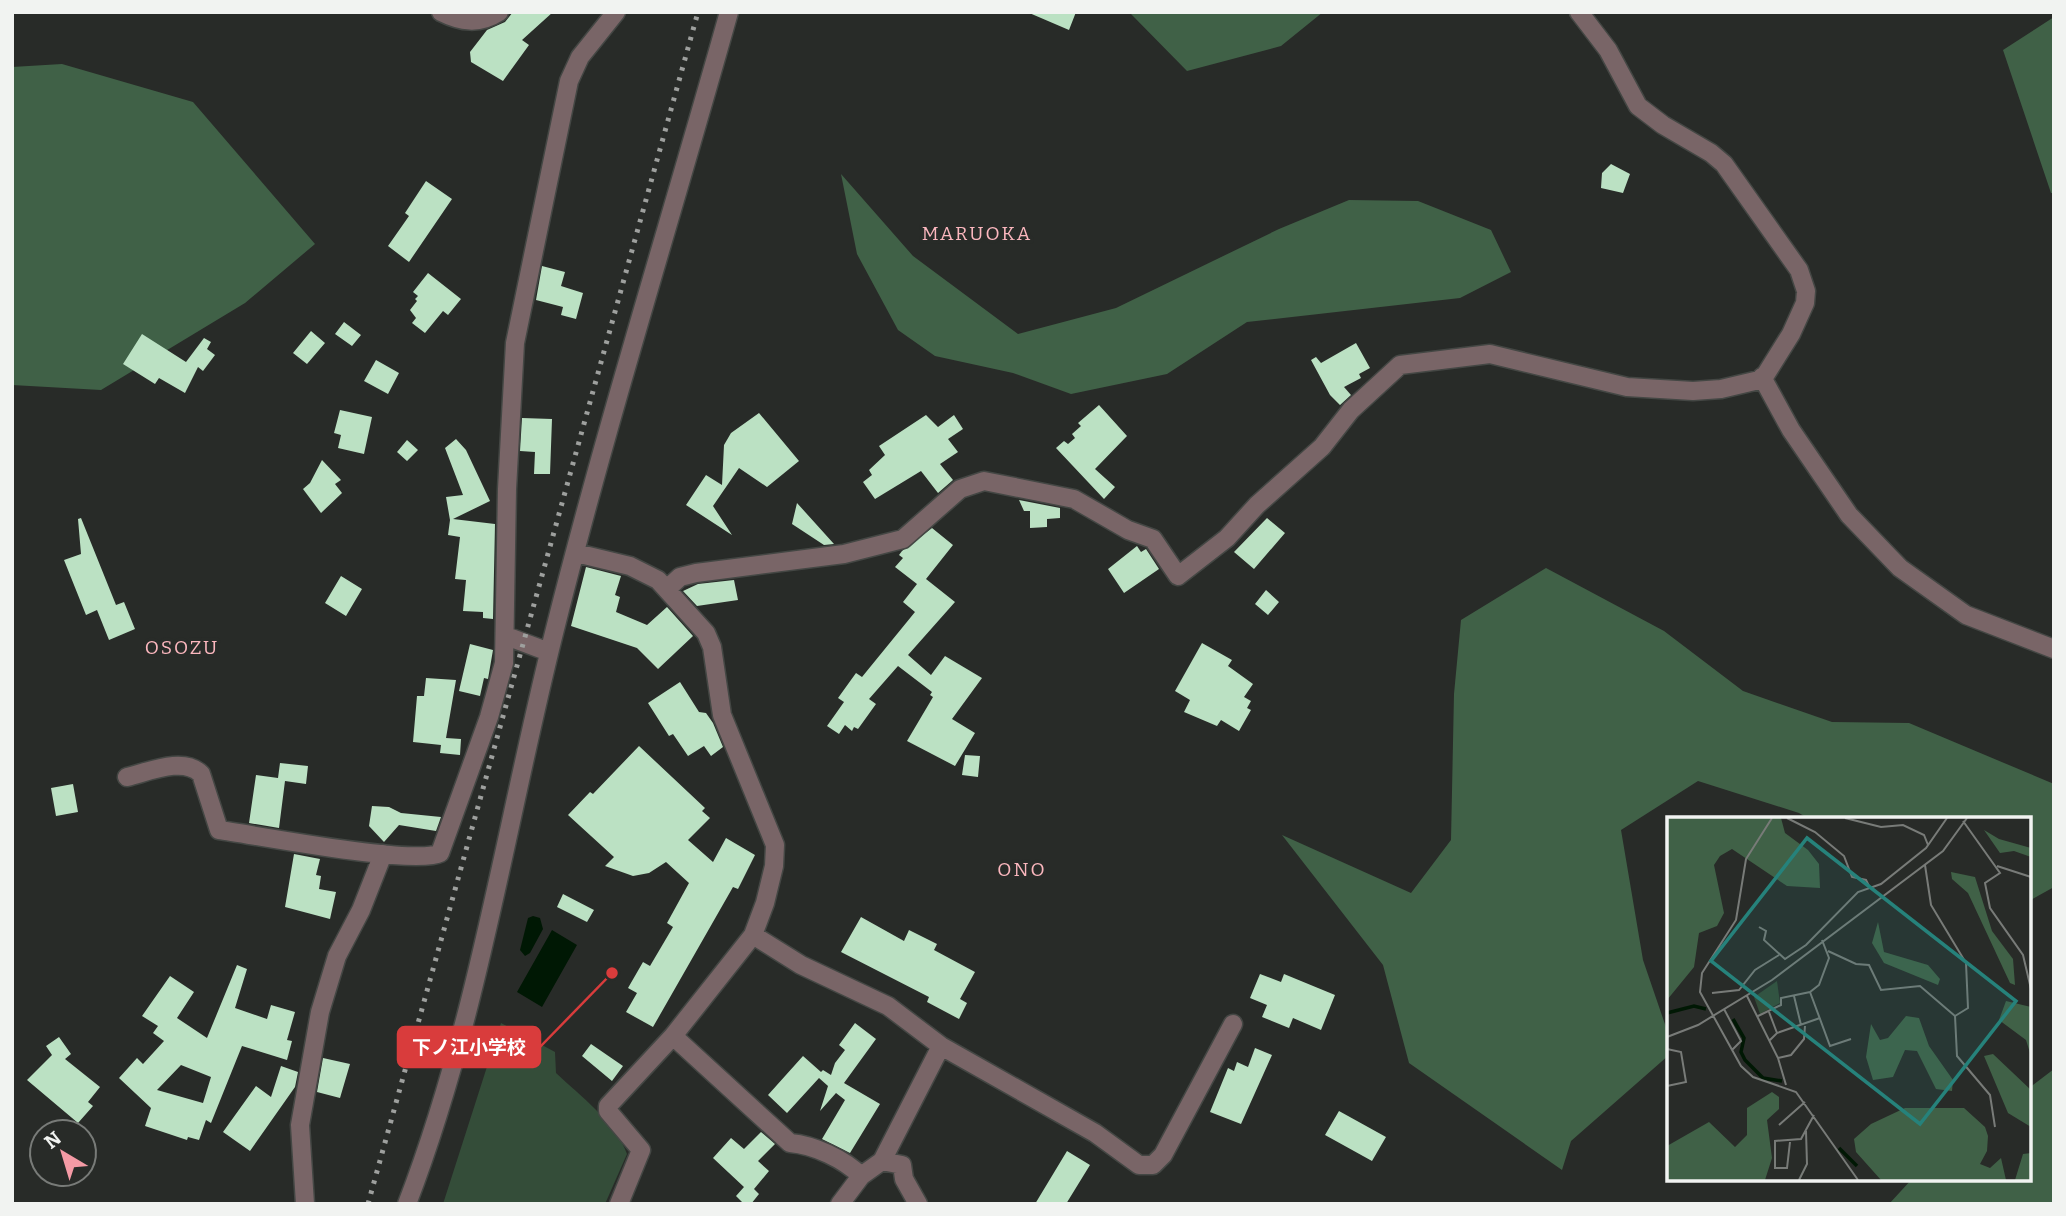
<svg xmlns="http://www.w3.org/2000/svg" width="2066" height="1216" font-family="Bitter,'Noto Sans JP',serif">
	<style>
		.green { fill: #344d39 }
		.forest { fill: #406147 }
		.water { fill: #001804 }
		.building { fill: #bbe1c3; fill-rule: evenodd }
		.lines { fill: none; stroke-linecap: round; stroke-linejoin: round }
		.minor-casing { stroke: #444744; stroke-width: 21 }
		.minor { stroke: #796567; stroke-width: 18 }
		.rail { stroke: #9ea09e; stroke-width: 5; stroke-dasharray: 3.5 7; stroke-linecap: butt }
		.labels { text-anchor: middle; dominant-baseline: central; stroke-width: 7; stroke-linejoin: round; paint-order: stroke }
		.neighbourhood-label { font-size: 19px; letter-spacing: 2px; fill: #fbb7be; stroke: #282b28 }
		.inset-river { fill: none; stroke: #001804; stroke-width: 3.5 }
		.inset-road { fill: none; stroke: #787b78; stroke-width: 2 }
		.view { fill: #26827b; fill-opacity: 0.15; stroke: #26827b; stroke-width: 3.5 }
		.inset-edge { fill: none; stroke: #f1f3f1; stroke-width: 3.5 }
		.leader { fill: none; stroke: #d93c3c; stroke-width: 2.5 }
		.callout-dot { fill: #d93c3c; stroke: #282b28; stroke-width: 2.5 }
		.callout { fill: #d93c3c; stroke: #d93c3c; stroke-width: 2.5 }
		.callout-label { font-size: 19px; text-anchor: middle; font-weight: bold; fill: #fff }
	</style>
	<rect width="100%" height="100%" fill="#282b28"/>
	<path class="green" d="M501 1023 555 1052 556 1073C580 1096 616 1122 627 1154L605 1204H443Z"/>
	<path class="forest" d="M1142 12H1323L1281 46 1187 71 1131 14Z
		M2054 17V193H2051L2003 50Z
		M62 64 193 102 315 244 245 303 101 390 12 385V67Z
		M841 174 913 256 1018 334 1116 308 1279 229 1349 200 1418 201 1491 230 1511 272 1460 298 1247 322 1167 374 1071 394 1013 373 935 356 898 330 857 254Z
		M1546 568 1664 631 1743 691 1832 722 1909 723 2054 784V887L2029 901V819H1809L1799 813 1698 781 1621 830 1643 960 1669 1036V1055L1571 1141 1562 1170 1409 1063 1383 965 1282 835 1411 893 1451 840 1454 694 1461 620Z
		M2054 1069V1204H1889L1912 1179H2029V1088Z"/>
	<path class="water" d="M533 916 540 918 543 929 530 953 525 956 520 950 528 918Z
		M552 930 577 945 542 1007 517 992Z"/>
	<path class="building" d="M513 12H553L522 40 529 45 503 81 471 62 470 52 487 30 505 22Z
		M1027 12H1076L1069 30Z
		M1611 164 1630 174 1623 193 1601 188 1602 173Z
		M426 181 452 199 409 262 388 246 409 216 405 213Z
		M542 266 565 272 561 286 583 293 576 319 561 315 563 307 536 300Z
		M428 273 461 299 448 315 443 311 425 333 412 323 416 318 410 310 417 301 415 299 418 296 413 292Z
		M344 322 361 335 352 346 335 334Z
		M311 331 325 343 307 364 293 353Z
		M142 334 186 362 204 338 211 342 207 349 215 355 203 371 198 367 185 393 159 378 155 384 123 364Z
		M1356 343 1370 368 1359 374 1361 378 1344 387 1351 395 1340 405 1330 395 1311 360 1316 357 1321 363Z
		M376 360 399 373 388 394 364 381Z
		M1099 405 1127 436 1095 469 1115 487 1104 499 1056 448 1064 441 1068 444 1075 438 1072 434 1081 426 1078 423Z
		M340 410 372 417 364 454 338 448 341 435 334 433Z
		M759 413 799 461 767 487 739 468 713 506 732 535 686 505 706 475 722 485 724 445 731 433Z
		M926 415 938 427 954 415 963 429 948 439 958 452 940 464 953 480 938 493 921 471 875 499 863 482 872 475 869 470 885 455 879 446Z
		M522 418 552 419 550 474H534L535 452 520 451Z
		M456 439 466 450 490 501 453 519 495 524 493 619 483 618V612L463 611 466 580 455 579 460 537 448 535 450 520 446 497 463 495 445 448Z
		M407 440 418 450 407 461 397 452Z
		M322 460 341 480 335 484 342 493 321 513 303 489 310 483Z
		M1019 500 1060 508V518L1047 519V527L1030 528V511H1024Z
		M797 503 834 544 824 545 792 524Z
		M81 518 116 605 124 602 135 629 109 640 97 610 86 615 64 560 81 554 78 519Z
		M1267 518 1285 533 1254 569 1234 552Z
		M932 528 953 545 926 579 955 602 908 655 931 675 945 656 982 678 952 719 975 733 955 766 907 741 933 697 930 695 932 692 898 666 869 699 876 704 858 729 854 727 852 731 845 725 839 734 827 726 844 702 838 698 856 673 862 677 915 612 903 602 917 584 895 567 903 558 899 555 902 551Z
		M1137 546 1141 552 1146 549 1159 569 1124 593 1108 569Z
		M586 567 621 576 615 595 620 597 616 612 647 625 667 607 693 636 658 669 637 648 571 626Z
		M341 576 362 589 346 616 325 603Z
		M734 580 738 600 697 606 683 591 698 584Z
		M1266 590 1279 602 1268 615 1255 604Z
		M1202 643 1232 660 1228 666 1253 684 1244 697 1251 701 1247 708 1251 710 1239 731 1221 720 1217 726 1184 712 1190 700 1175 691Z
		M470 644 493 650 488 679 484 678 480 696 459 691Z
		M426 678 456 680 446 738 461 739 460 755 440 753 441 745 413 742 417 696H424Z
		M680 682 699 712 706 713 713 723 723 747 711 756 704 746 688 756 673 734 669 736 648 703Z
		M639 746 705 808 702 811 710 818 688 840 713 862 726 838 755 855 738 889 733 887 653 1027 626 1012 637 993 628 988 643 962 650 966 673 927 667 923 689 883 666 862 649 873 633 876 605 866 614 857 568 815 590 792 593 794Z
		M965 755 980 756 978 777 962 775Z
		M280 763 308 766 306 784 285 781 279 828 249 823 256 775 278 778Z
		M73 784 78 812 56 816 51 788Z
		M372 806 389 807 401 813 441 817 436 831 399 825 384 842 369 826Z
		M294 854 320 859 316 875 321 876 319 889 336 892 330 919 285 907Z
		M563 894 594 910 587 922 557 907Z
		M861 917 904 941 909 930 937 944 934 950 975 972 960 999 967 1003 959 1019 927 1002 929 997 841 952Z
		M237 965 247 969 235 1008 267 1019 271 1005 295 1012 287 1040 292 1041 287 1060 242 1046 211 1123 206 1120 199 1140 188 1137 187 1140 145 1126 151 1108 119 1078 137 1058 143 1064 164 1041 153 1033 158 1026 142 1016 170 976 194 992 177 1018 207 1038ZM181 1065 211 1077 203 1103 157 1090Z
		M1260 974 1281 982 1284 974 1335 995 1321 1030 1293 1018 1289 1028 1262 1017 1267 1005 1250 998Z
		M855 1023 876 1039 844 1083 880 1104 850 1153 822 1139 845 1100 836 1093 820 1111 828 1086 819 1078 787 1113 768 1095 803 1056 821 1072 823 1070 831 1075 835 1063 845 1050 839 1045Z
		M59 1037 71 1054 65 1059 100 1087 88 1102 93 1106 78 1123 27 1080 52 1055 46 1046Z
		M591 1044 623 1066 612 1081 582 1056Z
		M1255 1048 1272 1055 1241 1124 1210 1112 1228 1068 1234 1071 1237 1062 1248 1067Z
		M323 1058 350 1064 340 1098 317 1092Z
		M281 1066 298 1072 295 1087 250 1151 223 1132 256 1086 271 1097Z
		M1339 1111 1386 1137 1372 1161 1325 1135Z
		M761 1132 775 1144 758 1161 769 1171 754 1189 759 1194 751 1204H744L736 1196 744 1187 713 1158 731 1138 744 1149Z
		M1067 1151 1090 1165 1066 1204H1035Z"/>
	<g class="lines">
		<g class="minor-casing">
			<path id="minor" d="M441 12C461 22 479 25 499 12
				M1762 377 1791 430 1849 515 1900 568 1966 615 2054 649
				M576 553 630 566 658 580 706 633 712 647 722 715 775 845 774 866 765 903 753 935 673 1036 608 1106V1111L641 1150 619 1204
				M668 588 680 577 696 573 844 554 903 539 960 489 984 481 1074 499 1128 530 1153 539 1178 576 1227 538 1257 505 1322 447 1351 410 1400 365 1490 354 1627 387 1693 391 1721 389 1759 380 1766 374 1791 334 1805 303 1806 291 1799 270 1724 164 1711 153 1663 125 1638 106 1608 50 1579 12
				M506 636 549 652
				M127 777C148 772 184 756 201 774L219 830C256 835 416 866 440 853L489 717 504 663 507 489 515 343 569 81 580 57 616 12
				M753 935 801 965 888 1006 941 1046 1095 1133 1139 1165H1153L1163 1155 1233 1024
				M673 1036 790 1143C814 1145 844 1159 861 1176
				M882 1161 902 1165 904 1179 918 1204
				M305 1204 300 1125 320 1012 337 956 361 910 383 854
				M407 1204C478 1019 506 824 554 633 606 425 671 219 729 12
				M840 1204 861 1176 882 1161 941 1046"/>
		</g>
		<use href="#minor" class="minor"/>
		<path class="rail" d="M368 1204 698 12"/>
	</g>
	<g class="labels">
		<g class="neighbourhood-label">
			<text x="977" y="233">MARUOKA</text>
			<text x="182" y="647">OSOZU</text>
			<text x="1022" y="869">ONO</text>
		</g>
	</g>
	<g transform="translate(1667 817)">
		<rect width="364" height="364" fill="#282b28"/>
		<path d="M110 164 113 186 93 197 87 180Z" fill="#344d39"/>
		<path d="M0 1H114L118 16 141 33 152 47 153 71 120 69 65 32 53 39 47 48 57 96 50 109 32 116 27 150 0 183ZM317 13 332 22 364 31V40L347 34 333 36ZM284 55 308 60 325 114 346 142 348 168 343 166 301 76 285 62ZM211 105 217 135 261 148 273 162 271 168 217 146 205 126ZM339 184 364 190V239L359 223 332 203ZM239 199 252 201 262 229 286 263 285 274 269 272 250 234 238 233 226 260 206 263 199 240 204 207 213 223 221 221ZM326 237 364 273V310L341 296 317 239ZM105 275 112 280V292L100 303 105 341 98 363H0V329L42 305 68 330 80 318V291ZM238 291H297L318 310 321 319 320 334 313 347 323 351 334 341 339 363H214L189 335 187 322 204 307ZM364 336V363H348L356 337Z" fill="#406147"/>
		<path class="inset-river" d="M0 196 27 189 39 192M66 202 77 221 74 235 78 243 96 261 115 264M172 331 190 349"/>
		<path class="inset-road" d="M105 1 79 42 69 103 35 156 33 175 74 249 86 260 129 275 191 363M120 1 148 15 177 39 185 60 199 63 203 71M178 1 214 10 236 8 257 18 261 28M296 4 333 56 318 66 323 91 356 138 364 172M258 48 264 88 299 146 301 191 288 199M330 49 364 60M92 110 99 114 97 123 118 142 139 128 191 75 214 67 259 31 280 1M161 134 189 147 202 148 214 173 253 169 288 199M143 175 163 229 184 222M45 176 72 173 88 153 112 138M80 179 111 241 119 268M127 179 134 208M57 192 74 224 65 233M102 195 110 216M91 199 114 188V181L143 175 152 168 162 141 155 123M288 199 290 239 323 278 328 310M0 220 31 208 105 163 276 34 300 1M103 223 110 216 153 201M0 232 14 235 19 265 0 269M111 241 124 238 137 222 138 209M112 308 138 285M123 325 120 351H108V324L134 322 147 298M132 363 140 347 139 314"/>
		<path class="view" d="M140 21 349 184 253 307 44 144Z"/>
		<rect width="364" height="364" class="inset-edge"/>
	</g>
	<path class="leader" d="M612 973L540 1047"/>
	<circle class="callout-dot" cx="612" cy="973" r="7"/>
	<rect class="callout" x="398" y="1027" width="142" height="40" rx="7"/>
	<g class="callout-label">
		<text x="469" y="1054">下ノ江小学校</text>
	</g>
	<rect width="2066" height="1216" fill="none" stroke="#f1f3f1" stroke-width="28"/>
	<g transform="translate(63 1153) rotate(322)"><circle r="33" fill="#282b28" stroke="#787b78" stroke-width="2"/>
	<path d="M0-5L12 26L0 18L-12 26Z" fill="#f49aa5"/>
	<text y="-10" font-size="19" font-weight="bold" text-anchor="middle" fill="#f1f3f1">N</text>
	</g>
</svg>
